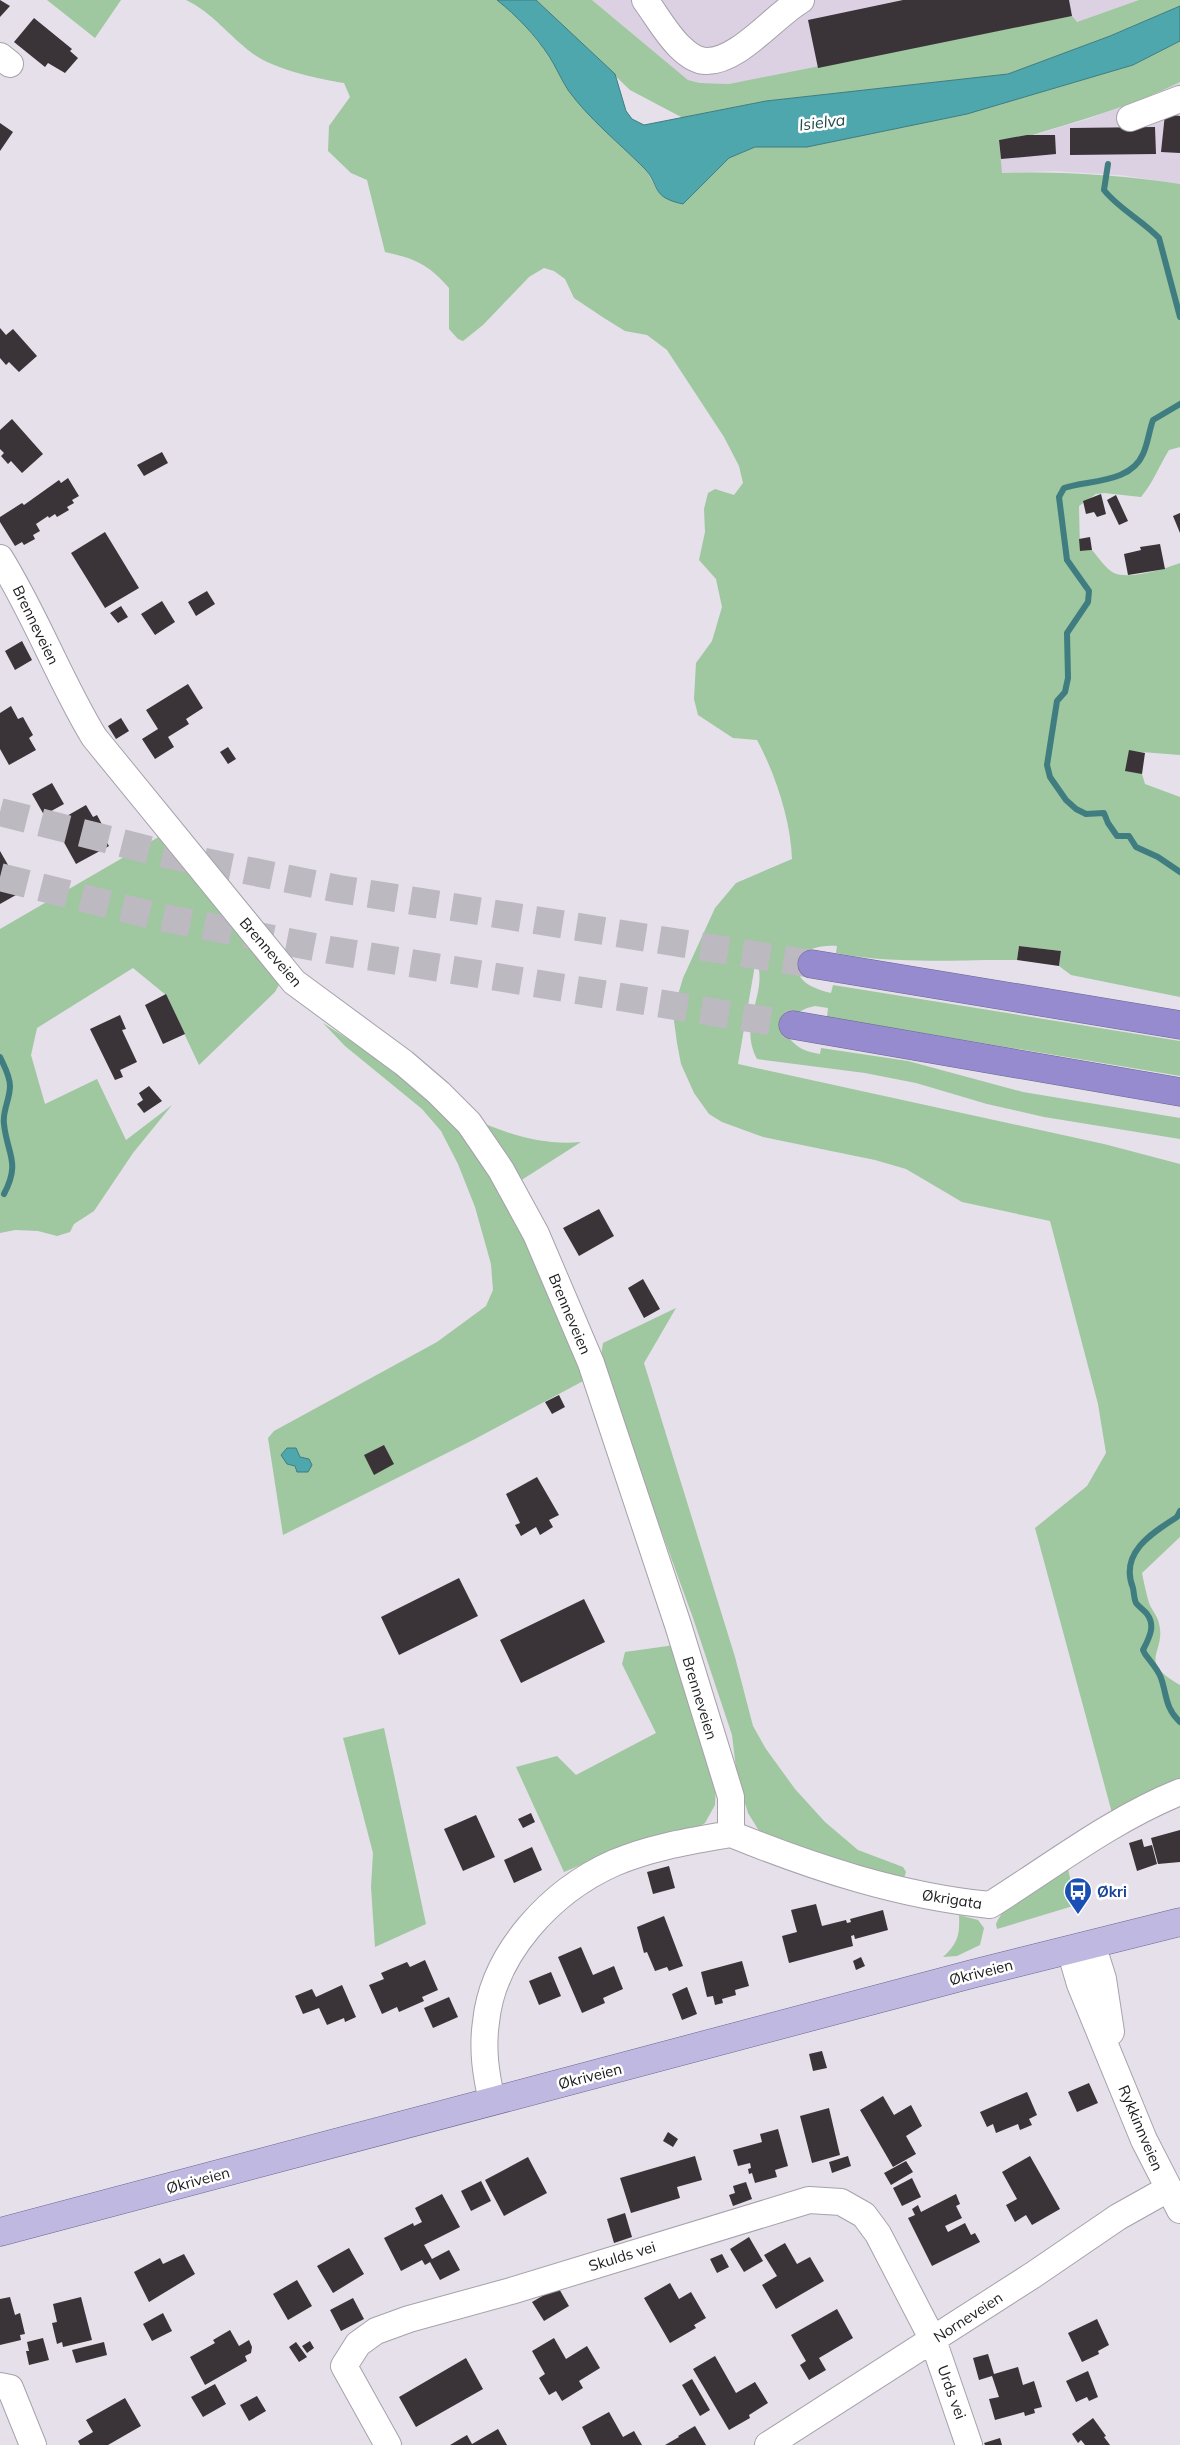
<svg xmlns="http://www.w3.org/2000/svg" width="1180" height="2445" font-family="Mulish,sans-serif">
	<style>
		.built { fill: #dbd1e2 }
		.green { fill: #9fc7a0 }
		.water { fill: #4da7ac; stroke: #3f7d81 }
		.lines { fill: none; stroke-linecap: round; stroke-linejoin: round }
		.stream { stroke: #3f7d81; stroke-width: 6 }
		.building { fill: #3a3338 }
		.highway-tunnel { stroke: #bdb9c1; stroke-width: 28; stroke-dasharray: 28 14; stroke-linecap: butt }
		.minor-casing { stroke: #a7a1ab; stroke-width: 28 }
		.major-casing { stroke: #6b6490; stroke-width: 29 }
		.highway-casing { stroke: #6b6490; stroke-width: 29 }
		.minor { stroke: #fff; stroke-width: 26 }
		.major { stroke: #bfb9e2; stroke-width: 28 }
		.highway { stroke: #958bce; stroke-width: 28 }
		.labels { text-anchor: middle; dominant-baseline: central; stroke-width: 5; stroke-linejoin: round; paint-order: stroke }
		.street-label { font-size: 15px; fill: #1d1b1e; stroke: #fff }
		.transit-label { font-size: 15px; font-weight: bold; fill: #164399; stroke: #fff; text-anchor: start }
		.water-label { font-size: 16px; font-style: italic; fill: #224b4d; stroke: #fff }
	</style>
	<rect width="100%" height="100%" fill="#e5e0ea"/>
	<path class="built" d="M592 0H1139L1077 22 729 84 700 83 688 80Z
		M1180 82V184L1120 175 1053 171 1001 173 999 140 1027 137 1088 119 1153 95Z"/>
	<path class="green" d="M47 0H121L95 38Z
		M186 0H497L518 17 549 55 568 90 593 117 645 168 657 190 683 204 729 158 755 147H807L1062 86 1098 74 1133 65 1180 41V82C1130 107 1077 121 1026 137 1017 139 1007 138 999 140L1002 173C1062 171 1120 175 1180 184V447L1169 450C1159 466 1153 483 1141 497L1104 493 1096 494 1079 506 1080 551 1092 550C1098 557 1106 569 1114 573 1129 580 1165 569 1180 563V755L1129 751 1142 774 1145 784 1180 797V997L1071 975 1059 966 1061 951 1019 946 1017 960C956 959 897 965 836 953L837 946C823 945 801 948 796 964 797 983 815 989 831 993L833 985 1180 1041V1076L827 1017 828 1008 815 1006 807 1008 789 1017 786 1034C795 1047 805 1052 820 1054L821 1048 908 1061 1023 1092 1180 1118V1139L1044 1117 987 1104 916 1083 865 1073 757 1059C737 1022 770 992 756 959L738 1064 1104 1144 1180 1164V1537L1142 1573C1144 1583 1146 1593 1149 1603 1151 1609 1156 1614 1158 1620 1169 1654 1134 1659 1180 1685V1785L1112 1813 1035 1528 1087 1486 1106 1453 1098 1404 1050 1221 962 1202 906 1169 875 1160 763 1137 722 1122 709 1114 694 1093 681 1064 677 1043 674 1021 677 998 683 978 715 908 736 883 792 859C791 821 775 773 757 740L733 738 698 715 694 699 696 663 712 641 722 607 716 579 699 560 705 532 704 509 708 493 715 489 734 495 743 483 739 466 724 437 667 350 647 335 625 331 604 318 574 298 565 279 554 271 544 268 529 277 483 325 463 341 458 339 449 329V288C428 264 416 259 385 252L367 180 351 173 328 151 329 126 350 97 344 83C318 79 273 69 252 53 229 36 212 12 186 0Z
		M536 0H592L688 80 700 83 729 84 1072 16 1077 22 1139 0H1180V6L1110 36 1008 74 766 101 683 118 630 90Z
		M162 835 280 983 275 992 199 1065 166 995 133 968 37 1028 31 1055 45 1104 97 1079 126 1140 172 1105 133 1153 94 1211 74 1224 70 1232 57 1236 38 1231 15 1230 0 1233V929Z
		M323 1023 390 1066 456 1121 524 1229 585 1380 473 1440 283 1535 268 1438 274 1431 437 1342 486 1306 493 1290 491 1264 475 1207 458 1164 441 1131 422 1109 345 1046Z
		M485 1124C517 1137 547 1145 581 1142L520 1181Z
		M676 1308 644 1363 735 1657 753 1726 766 1749 795 1789 825 1822 858 1850 903 1867 906 1872 904 1878 897 1881 761 1834 748 1813 737 1777 732 1735 693 1618 633 1453 601 1356 603 1343Z
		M675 1645 716 1786 715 1805 705 1823 690 1831 639 1841 564 1872 516 1767 557 1756 576 1775 656 1733 622 1664 625 1652Z
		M384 1728 426 1924 375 1947 371 1887 373 1853 343 1738Z
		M1068 1869 1072 1886 1087 1893 1083 1903 997 1929 996 1924C1008 1895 1042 1884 1068 1869Z
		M959 1915 978 1920 984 1928 980 1945 957 1956 943 1957C958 1944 960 1934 959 1915Z"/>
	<path class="water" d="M497 0H536L615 74 626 111 632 119 644 125 766 101 1008 74 1110 36 1180 6V41L1133 65 967 114 807 147H755L729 158 683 204C649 197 661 184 643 167 618 142 589 119 568 90 561 79 556 67 549 56 535 35 517 16 497 0Z
		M287 1448H296L300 1457 309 1459 312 1465 308 1472H297L295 1466 287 1464 281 1455Z"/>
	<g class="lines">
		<path class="stream" d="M1108 164 1104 190C1119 209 1142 220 1159 238L1180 317
			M1180 404 1153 420C1149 431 1148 443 1143 454 1131 483 1089 480 1064 488L1059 497 1067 560 1089 591 1088 602 1067 633 1068 678 1065 692 1057 701 1047 765 1050 777 1066 800 1076 809 1086 814 1104 813 1108 823 1117 836H1129L1136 847 1158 857 1180 872
			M0 1057C4 1066 10 1076 10 1086 10 1099 2 1112 4 1124 7 1154 21 1162 4 1194
			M1180 1511 1177 1517C1152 1533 1119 1553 1133 1588 1134 1593 1134 1599 1136 1603 1139 1607 1144 1610 1147 1614 1156 1626 1149 1638 1143 1650L1145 1654C1150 1661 1158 1669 1161 1678 1167 1695 1165 1708 1180 1722"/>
	</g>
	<path class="building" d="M0 0 10 6 0 17Z
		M903 0H1069L1072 16 818 68 808 20Z
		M34 18 72 49 70 51 78 58 65 73 48 63 45 67 14 42Z
		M1165 114 1180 116V153L1161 152Z
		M0 123 13 132 0 151Z
		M1155 127 1156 154 1070 155V128Z
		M1027 135H1055L1056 154 1001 159 999 140Z
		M0 328 6 335 13 329 37 356 19 372 9 362 6 365 0 358Z
		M12 419 43 454 22 473 11 461 8 464 1 456 4 453 0 449V430Z
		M162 452 168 463 144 476 137 465Z
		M68 478 79 496 72 500 74 503 67 507 69 510 57 517 55 514 49 518 48 516 36 524 40 531 33 535 35 539 24 545 22 542 15 546 0 522V517L22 503 24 505 59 480 61 483Z
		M1101 494 1106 514 1097 517 1094 512 1086 514 1083 501Z
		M1116 495 1128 521 1119 525 1107 500Z
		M1180 513V533L1173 516Z
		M105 532 139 588 105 608 71 553Z
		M1090 537 1092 550 1080 551 1079 539Z
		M1160 544 1165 569 1128 575 1124 554 1141 550 1140 547Z
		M207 591 215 604 196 616 188 602Z
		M162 601 175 622 155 635 141 614Z
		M121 606 128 617 118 623 110 613Z
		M22 641 32 660 15 670 5 651Z
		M188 684 203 708 186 719 189 724 168 737 174 747 155 759 142 739 158 729 146 710Z
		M11 706 18 719 23 717 33 735 29 738 36 750 9 765 0 749V713Z
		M121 718 129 731 116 739 108 726Z
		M228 747 236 759 228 764 220 752Z
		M1129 750 1145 753 1142 774 1125 771Z
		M52 783 64 804 44 815 32 794Z
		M86 805 93 817 97 815 106 832 102 834 109 846 76 864 61 837 65 835 58 821Z
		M0 851 23 891 0 904Z
		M1019 946 1061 951 1059 966 1017 960Z
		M166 994 185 1034 163 1044 145 1005Z
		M120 1015 126 1029 122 1030 137 1062 120 1070 123 1077 115 1080 90 1029Z
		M149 1086 162 1101 144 1113 137 1104 143 1100 139 1093Z
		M599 1209 614 1236 579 1256 563 1228Z
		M643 1279 660 1309 644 1318 628 1288Z
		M559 1395 565 1407 552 1414 545 1402Z
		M384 1445 394 1464 374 1475 364 1455Z
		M537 1477 559 1515 549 1520 553 1527 540 1535 536 1527 521 1536 515 1525 520 1523 506 1494Z
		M459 1578 478 1616 399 1655 381 1617Z
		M584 1599 605 1642 521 1683 500 1640Z
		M531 1813 535 1822 523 1828 518 1819Z
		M476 1815 495 1857 463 1871 444 1829Z
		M1180 1830V1862L1158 1864 1151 1838Z
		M1142 1839 1144 1847 1152 1845 1157 1864 1137 1871 1129 1843Z
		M532 1847 542 1870 514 1883 504 1860Z
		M669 1866 675 1888 653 1894 647 1872Z
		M816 1904 822 1926 846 1920 847 1923 851 1922 850 1919 883 1910 888 1930 855 1939 854 1935 851 1936 853 1946 789 1963 782 1936 797 1932 791 1910Z
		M664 1916 683 1966 669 1971 667 1967 655 1971 647 1952 644 1953 637 1927Z
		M581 1947 593 1975 614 1966 623 1989 603 1998 605 2003 582 2013 558 1957Z
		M861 1957 865 1966 856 1970 853 1961Z
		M425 1960 438 1990 422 1997 424 2001 399 2012 397 2007 382 2014 369 1985 384 1979 381 1973 407 1962 410 1967Z
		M742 1961 749 1986 735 1990 736 1995 722 1999 723 2003 715 2005 713 1996 707 1997 701 1972Z
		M551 1972 561 1996 539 2005 529 1981Z
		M342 1985 356 2017 345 2022 344 2018 327 2025 319 2008 303 2014 295 1996 312 1989 316 1997Z
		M687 1987 697 2014 682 2020 672 1994Z
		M449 1997 458 2017 433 2028 424 2008Z
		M822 2051 827 2068 813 2071 809 2054Z
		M1089 2083 1098 2103 1077 2112 1068 2092Z
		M1027 2092 1037 2115 1029 2119 1032 2125 1020 2130 1018 2124 996 2133 993 2124 987 2127 980 2112Z
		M883 2096 894 2115 911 2105 922 2126 906 2136 916 2154 893 2167 860 2110Z
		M829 2108 840 2155 812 2163 800 2116Z
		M778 2129 788 2166 775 2170 777 2177 755 2183 752 2173 749 2174 748 2169 751 2168 750 2163 738 2166 733 2150 762 2142 760 2134Z
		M668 2132 678 2139 673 2147 663 2141Z
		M695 2156 702 2180 677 2187 680 2198 631 2213 620 2178Z
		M848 2156 851 2166 832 2173 829 2162Z
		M1030 2156 1060 2209 1032 2225 1026 2215 1015 2222 1006 2205 1017 2199 1002 2172Z
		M528 2157 547 2193 504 2216 485 2180Z
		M906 2161 913 2172 891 2185 884 2173Z
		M912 2178 921 2197 902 2206 893 2188Z
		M481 2181 491 2201 471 2211 461 2191Z
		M746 2182 752 2199 733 2206 729 2195 735 2193 733 2186Z
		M442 2194 460 2227 424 2245 432 2259 449 2250 460 2270 440 2280 430 2262 425 2265 422 2260 401 2271 384 2238 413 2223 414 2226 422 2222 415 2208Z
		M956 2194 960 2204 956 2206 962 2218 945 2226 948 2232 965 2223 971 2235 975 2233 980 2242 932 2266 908 2218 915 2215 912 2209 918 2205 921 2212Z
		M625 2213 632 2237 614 2243 607 2219Z
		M749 2237 763 2261 744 2272 730 2249Z
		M785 2243 797 2264 810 2257 824 2281 776 2309 762 2285 777 2276 764 2255Z
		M349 2248 364 2274 333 2293 317 2266Z
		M184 2254 195 2274 149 2302 134 2272 160 2258 163 2264Z
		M722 2254 729 2267 717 2273 710 2259Z
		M297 2280 312 2306 288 2320 273 2294Z
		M670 2283 679 2299 691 2292 706 2318 694 2325 696 2328 670 2343 644 2298Z
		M558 2287 569 2306 544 2321 532 2302Z
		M10 2297 15 2315 20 2313 25 2334 20 2335 21 2340 0 2345V2299Z
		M81 2297 92 2340 63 2347 62 2342 57 2344 52 2323 57 2322 53 2304Z
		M353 2298 364 2319 341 2331 330 2310Z
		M837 2309 853 2338 819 2358 826 2370 809 2380 800 2365 806 2361 791 2335Z
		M163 2313 172 2331 152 2341 143 2324Z
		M1097 2319 1109 2345 1098 2351 1099 2354 1082 2362 1068 2333Z
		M230 2330 239 2346 249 2340 252 2347 251 2353 245 2356 247 2361 205 2385 190 2357 215 2343 213 2340Z
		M43 2338 49 2360 29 2365 26 2351H29L27 2342Z
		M554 2338 566 2359 587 2346 600 2368 579 2381 583 2388 562 2401 556 2391 549 2395 539 2378 545 2374 532 2351Z
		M310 2341 314 2348 307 2353 302 2346Z
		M104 2342 107 2355 76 2363 72 2350Z
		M296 2342 307 2357 299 2362 289 2347Z
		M988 2354 994 2374 1018 2367 1023 2385 1034 2381 1042 2407 1034 2409 1035 2413 1025 2416 1024 2412 995 2420 989 2399 999 2397 992 2376 979 2380 973 2358Z
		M715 2356 736 2393 755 2382 768 2403 749 2415 750 2418 729 2430 693 2369Z
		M466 2358 483 2389 416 2427 399 2397Z
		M1088 2371 1098 2397 1089 2401 1087 2397 1076 2402 1066 2381Z
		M692 2379 710 2410 700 2416 682 2385Z
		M215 2384 226 2404 203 2417 191 2397Z
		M257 2396 266 2411 249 2421 240 2405Z
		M125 2398 141 2426 108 2445H80L78 2441 93 2432 86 2420Z
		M609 2412 623 2437 634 2431 642 2445H591L582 2427Z
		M1093 2418 1106 2436 1104 2437 1110 2445H1085L1081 2440 1078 2443 1072 2434Z
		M695 2426 706 2445H665L679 2437 678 2436Z
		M498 2429 507 2445H450L467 2435 472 2444Z
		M1000 2438 1002 2445H985L984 2443Z"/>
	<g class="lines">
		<path class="highway-tunnel" d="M0 812 165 854 339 889 812 964
			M0 877 159 917 330 950 793 1025"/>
		<g class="minor-casing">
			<path id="minor" d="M645 0C656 15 666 33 679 46 686 53 696 61 706 61 738 62 774 16 801 0
				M0 56 10 64
				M1130 118 1180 99
				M0 558C36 616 59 679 94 737L294 982 404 1063 439 1093 469 1123 501 1170 536 1234 591 1363 678 1625 731 1797V1834C691 1841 651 1847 614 1863 551 1891 493 1953 486 2022 482 2050 486 2075 492 2101
				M731 1834C815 1868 900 1896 990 1905 1052 1866 1111 1820 1180 1792
				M1092 1944 1103 1979 1111 2032
				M1070 1950 1080 1984 1144 2140 1180 2210
				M0 2386 10 2388 33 2445
				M388 2445 344 2366 358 2344 376 2331 409 2319 511 2291 809 2200 841 2202 864 2215 878 2234 933 2340 969 2445
				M768 2445 1033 2275 1118 2217 1168 2189"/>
		</g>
		<g class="major-casing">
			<path id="major" d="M0 2232 972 1974 1180 1922"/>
		</g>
		<g class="highway-casing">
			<path id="highway" d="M812 964 1180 1025
				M793 1025 1180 1092"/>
		</g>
		<use href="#minor" class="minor"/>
		<use href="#major" class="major"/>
		<use href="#highway" class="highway"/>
	</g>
	<defs>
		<g id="bus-pin" transform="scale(1.4375)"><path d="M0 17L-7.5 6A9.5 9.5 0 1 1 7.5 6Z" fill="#1a4fb4" stroke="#fff"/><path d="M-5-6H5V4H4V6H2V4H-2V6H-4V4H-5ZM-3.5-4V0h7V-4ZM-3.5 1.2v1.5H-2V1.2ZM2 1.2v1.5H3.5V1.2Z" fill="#fff"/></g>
	</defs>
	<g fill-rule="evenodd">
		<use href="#bus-pin" x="1078" y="1891"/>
	</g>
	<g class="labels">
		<g class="street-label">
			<text transform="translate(36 625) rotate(64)">Brenneveien</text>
			<text transform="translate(271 952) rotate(49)">Brenneveien</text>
			<text transform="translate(570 1314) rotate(67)">Brenneveien</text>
			<text transform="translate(700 1698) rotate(73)">Brenneveien</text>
			<text transform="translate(952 1899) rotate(9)">Økrigata</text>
			<text transform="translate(981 1972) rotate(-14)">Økriveien</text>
			<text transform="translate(590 2076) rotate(-14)">Økriveien</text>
			<text transform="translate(1141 2128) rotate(67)">Rykkinnveien</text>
			<text transform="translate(198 2180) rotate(-15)">Økriveien</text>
			<text transform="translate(622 2256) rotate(-17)">Skulds vei</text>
			<text transform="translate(968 2317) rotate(-33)">Norneveien</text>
			<text transform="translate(952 2392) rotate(70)">Urds vei</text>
		</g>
		<g class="transit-label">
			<text x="1097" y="1891">Økri</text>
		</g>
		<g class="water-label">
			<text transform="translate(822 122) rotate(-7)">Isielva</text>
		</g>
	</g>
</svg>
